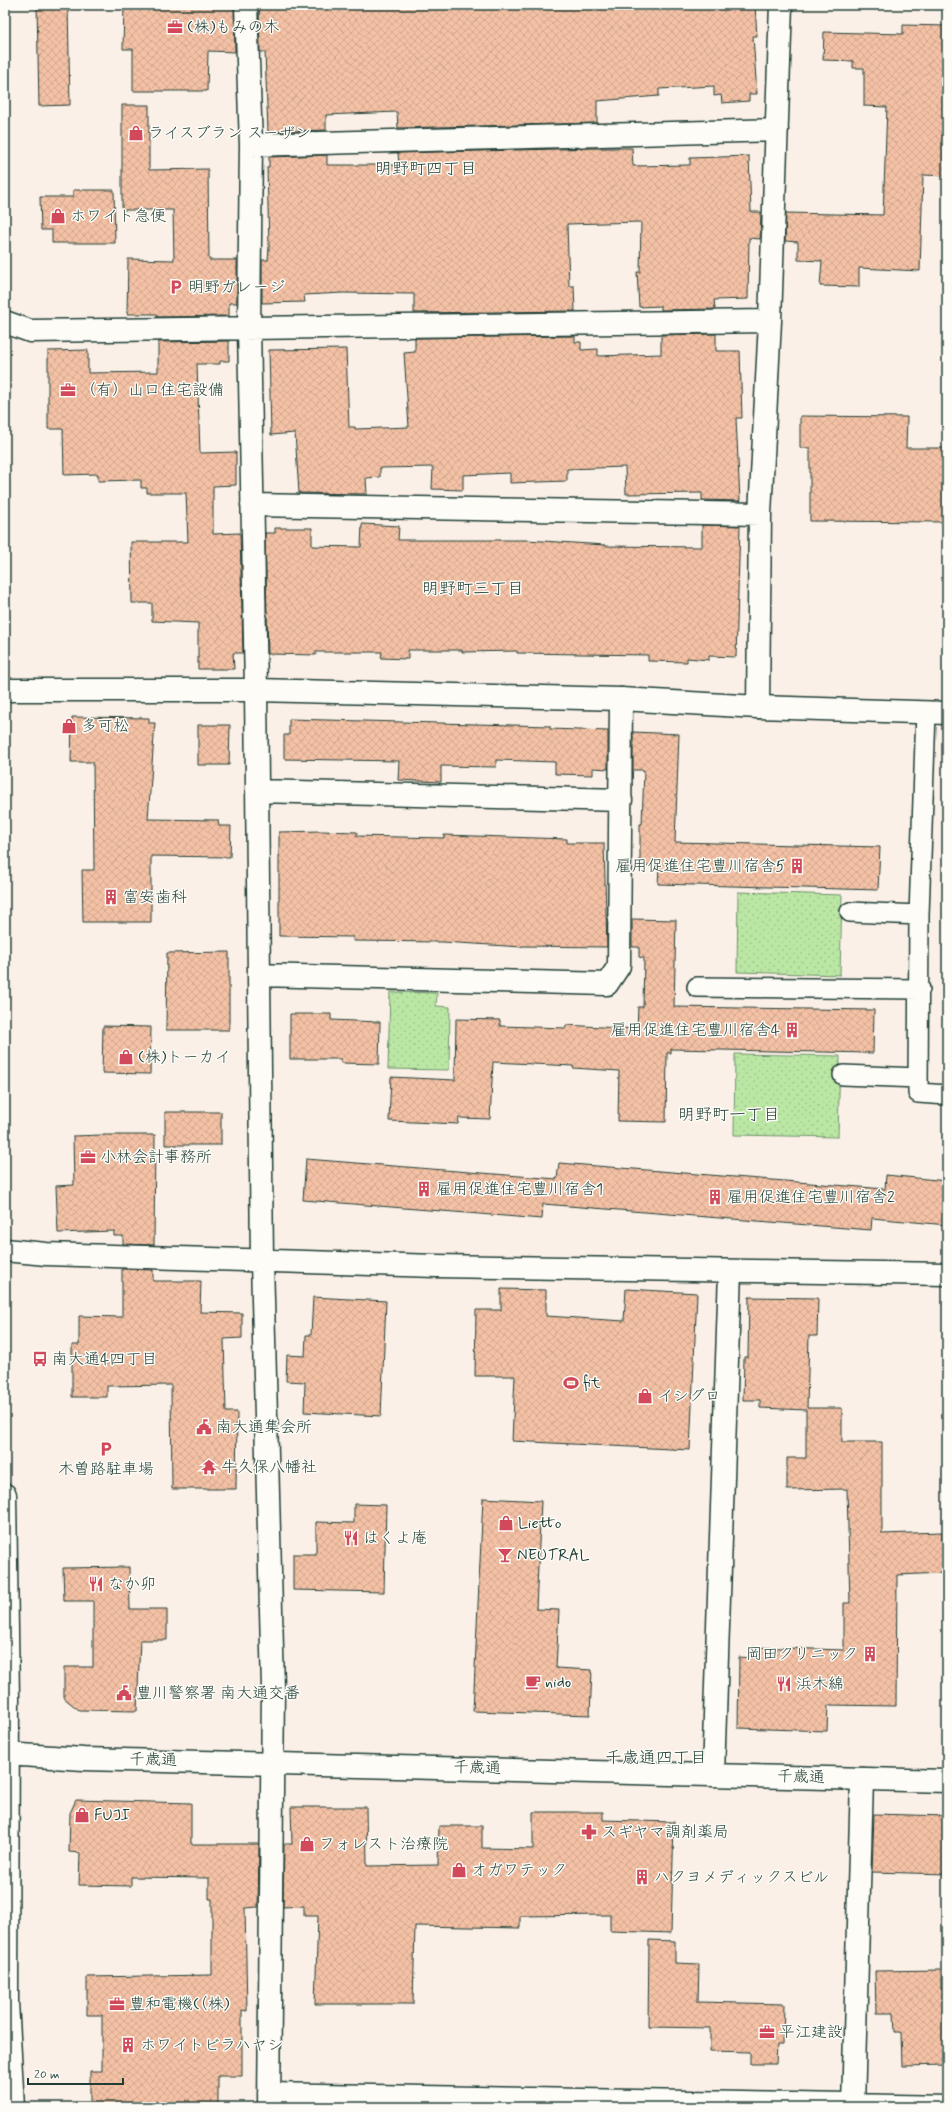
<svg xmlns="http://www.w3.org/2000/svg" width="952" height="2112" font-family="Mynerve,'Klee One',sans-serif">
	<style>
		.park { fill: url(#park-dots); stroke: #6d926c }
		.building { fill: url(#building-cross-hatch); stroke: #1f3d34 }
		.lines { fill: none; stroke-linecap: round; stroke-linejoin: round }
		.lane-casing { stroke: #1f3d34; stroke-width: 22 }
		.street-casing { stroke: #1f3d34; stroke-width: 25 }
		.secondary-casing { stroke: #1f3d34; stroke-width: 25 }
		.lane { stroke: #fdfcf7; stroke-width: 19 }
		.street { stroke: #fdfcf7; stroke-width: 22 }
		.secondary { stroke: #fdfcf7; stroke-width: 22 }
		.labels { text-anchor: middle; dominant-baseline: central; stroke-width: 3; stroke-linejoin: round; paint-order: stroke }
		.poi-label { font-size: 16px; fill: #1f3d34; stroke: #fdfcf7; text-anchor: start }
		.street-label { font-size: 16px; fill: #1f3d34; stroke: #fdfcf7 }
		.neighbourhood-label { font-size: 17px; fill: #1f3d34; stroke: #fdfcf7 }
	</style>
	<defs>
		<pattern id="park-dots" width="8" height="8" patternUnits="userSpaceOnUse"><rect width="8" height="8" fill="#bbe7a4"/><path d="M2 2h.1M6 6h.1" fill="none" stroke="#a0c78e" stroke-width="1.8" stroke-linecap="round"/></pattern>
		<pattern id="building-cross-hatch" width="8" height="8" patternUnits="userSpaceOnUse"><rect width="8" height="8" fill="#f4c1a5"/><path d="M0 0l8 8M0 8l8-8" fill="none" stroke="#d1a78f"/></pattern>
	</defs>
	<rect width="100%" height="100%" fill="#fbf0e7"/>
	<filter id="ink" filterUnits="userSpaceOnUse"><feTurbulence type="fractalNoise" baseFrequency=".025" numOctaves="2"/><feDisplacementMap in="SourceGraphic" scale="8" xChannelSelector="R" yChannelSelector="G"/><feConvolveMatrix kernelMatrix="1 2 1 2 8 2 1 2 1" color-interpolation-filters="sRGB"/></filter>
	<g filter="url(#ink)">
		<path class="park" d="M738 892 842 895 840 975 737 972Z
			M390 992 437 993 436 1006 450 1007 449 1070 388 1069Z
			M735 1054 840 1056 838 1137 734 1135Z"/>
		<path class="building" d="M37 5H68L70 105 39 106Z
			M124 5H234L235 52 208 51 207 91H133V49H123Z
			M259 5H322V9L374 5H755L757 36H753L757 94H749V101L722 103 721 95 714 96V86L659 89V96L597 101V123L398 128 397 112 326 115V130L268 132 265 52H260Z
			M903 25 947 26V176L923 175 920 271 859 268V287L820 286 822 261 798 260V242L785 241 786 213 883 215 887 107 864 106V68H853V61L823 60 824 32 903 34Z
			M122 105H149V170L208 169 209 260H237V303H229V316L157 317V314H127L128 259 174 260 173 210H122Z
			M598 148H632L633 166 690 165V158L749 156 751 212H761L760 239 749 238 748 299 714 300 715 309 661 310V306L639 307 637 272H640L641 222 567 224 569 286H574L575 311 414 313V294L343 293 304 295 305 302 262 303V260H268L269 247 267 167H269V157L327 155V165H399L398 153Z
			M73 190H114L115 243H52V230H41L40 197H73Z
			M716 334V351H740L742 418H736L740 501 702 500V493L626 494 625 467 567 469V481L510 483V473L463 475V490L432 489 433 467 380 468V477L366 478 367 494 299 493 295 433 271 435 269 350 346 349 349 427H355V429L409 427 404 353 415 352V338L575 336V342H581V350L598 349V356L661 354V335Z
			M229 341V361H220V364H197L200 453 236 452V485L213 486V534L240 533 243 653H233L234 669H198V623L152 621V603H132L131 542H188L186 493H147V488H141V480L98 481V474L64 475 63 429H48V351L88 350V373L158 372V342Z
			M800 416 907 417 906 448H947V522L810 521V448H800Z
			M362 524 399 526 398 540H527L605 545V546L702 547V525L740 526 736 657 709 656V660L687 658V662L648 661V655L517 653V651L462 652V650H408V659L381 658 382 652H316V655L268 654 265 533H275V528H312V546L361 547Z
			M72 717 149 718V723H155L148 819 218 820 219 826H231L230 857 151 856V922H83L82 870H94L93 762H71Z
			M289 719 550 726V729L608 731V769L593 768V775L555 774V762L496 760V767L441 766V782L398 780 399 761 284 759V735H289Z
			M198 725H230L229 765H198Z
			M633 732 679 734 675 842 880 847 878 890 658 884 659 867 640 866V824H642L644 770H633Z
			M321 831 357 832V836L444 838V835L567 839V843H604L607 947 522 946V947L443 942 353 941V937L279 936V832Z
			M632 919 676 920 674 1007 874 1010 873 1053 671 1049V1053H667L666 1122 618 1121 619 1071 573 1068V1066L493 1062 490 1119 459 1118 458 1124 389 1121 391 1077 455 1080 456 1019 500 1020V1026L566 1028V1025L637 1029 638 1007H643L644 958 639 957V947H632Z
			M229 952V1030H166L167 953Z
			M290 1014H331V1020L380 1022 379 1064 341 1063V1059H290Z
			M103 1026 151 1027 150 1074 102 1073Z
			M165 1112H221V1145H165Z
			M102 1135H155L154 1245 123 1244V1236H114V1231L58 1233 56 1186 74 1185 73 1136Z
			M306 1159 557 1179 559 1163 885 1189 886 1175 947 1181V1225L872 1218 871 1230 543 1204 542 1219 303 1200Z
			M122 1269 153 1270V1281H201L200 1312 242 1313V1338L224 1339 226 1412H237L236 1489H172L171 1385 107 1386V1397H72V1345H79V1316L122 1317Z
			M501 1289 546 1290V1316L624 1321 626 1289 697 1293 690 1450 512 1441 515 1376H475L476 1310H501Z
			M313 1297 386 1301 381 1416 304 1412 305 1382 286 1381 287 1355 305 1356 306 1335H311Z
			M749 1297 818 1298 817 1336H809L807 1408H842V1442H882V1534L942 1532 943 1573 897 1575 896 1706 828 1705 827 1731 738 1728 739 1657 753 1658V1647L844 1650V1603H850L847 1489 787 1490V1458H806V1410L760 1408V1400H743L744 1357H748Z
			M483 1498 541 1501 536 1609 559 1610 556 1668 592 1670 590 1715 473 1711Z
			M354 1504 386 1505 384 1592 293 1590V1554H316V1522L354 1523Z
			M129 1567 130 1609H167V1640H140L137 1711 79 1710 64 1698V1667H93V1601H64L63 1568Z
			M76 1800 191 1803V1844H259L258 1907 245 1908 247 2011 242 2010V2076H218V2107H90V2071H102V2015H87V1977L212 1975V1899H209V1878L131 1877V1886L79 1885 80 1853 69 1852 70 1813Z
			M291 1807H366L367 1866 438 1865 439 1826H482V1848L533 1849V1812H603V1820L674 1822 671 1933 610 1931V1915L520 1916V1928L415 1926 413 2004H315L318 1916H304V1906L283 1907 284 1844H292Z
			M874 1814 947 1816V1874L872 1872Z
			M649 1940 675 1941V1963L699 1964 698 2002 784 2004 783 2045H777L776 2064H750V2052L710 2051V2028L648 2027Z
			M941 1970V1989H947V2065L902 2066 901 2032H895L894 2013H876L875 1971Z"/>
		<g class="lines">
			<g class="lane-casing">
				<path id="lane" d="M926 712 919 915 918 1093 947 1095
					M850 912 919 915
					M697 987 920 989
					M843 1075 918 1078"/>
			</g>
			<g class="street-casing">
				<path id="street" d="M246 5 251 145 249 328 256 690 262 1261 273 1688 269 2107
					M251 145 777 130
					M5 322 30 331 770 321
					M252 505 760 514
					M758 707 760 514 770 321 781 5
					M257 791 621 800
					M259 975 607 984 619 966 621 699
					M5 1250 46 1254 436 1266 947 1274
					M713 1774 730 1271
					M269 2094 947 2107
					M853 2107 862 1779"/>
			</g>
			<g class="secondary-casing">
				<path id="secondary" d="M5 690H256L621 699 758 707 947 713
					M5 1495 8 1698 7 2002 13 2107
					M5 1754 84 1759 947 1781"/>
			</g>
			<use href="#lane" class="lane"/>
			<use href="#street" class="street"/>
			<use href="#secondary" class="secondary"/>
		</g>
	</g>
	<defs>
		<g id="office-bare" transform="scale(1.2)"><path d="M-6-3h4V-5.5h4V-3h4V5H-6ZM-1-4.5V-3h2v-1.5ZM-6 0V1H6V0Z" fill="#d1495b" stroke="#fdfcf7" stroke-width="2.5" paint-order="stroke"/></g>
		<g id="shop-bare" transform="scale(1.2)"><path d="M-5-2.5h2.3a2.7 3.5 0 0 1 5.4 0H5L5.5 6h-11ZM-1.5-2.5h3a1.5 2.3 0 0 0-3 0Z" fill="#d1495b" stroke="#fdfcf7" stroke-width="2.5" paint-order="stroke"/></g>
		<g id="parking-bare" transform="scale(1.2)"><path d="M-3.5-5.5H1a3.5 3.5 0 0 1 0 7H-1V5.5H-3.5ZM-1-3.4V-.6H.8a1.4 1.4 0 0 0 0-2.8Z" fill="#d1495b" stroke="#fdfcf7" stroke-width="2.5" paint-order="stroke"/></g>
		<g id="building-bare" transform="scale(1.2)"><path d="M-4-6H4V6H1V3H-1V6H-4ZM-2.5-4.3h1.7v1.8h-1.7ZM.8-4.3h1.7v1.8H.8ZM-2.5-1h1.7V.8h-1.7ZM.8-1h1.7V.8H.8Z" fill="#d1495b" stroke="#fdfcf7" stroke-width="2.5" paint-order="stroke"/></g>
		<g id="bus-bare" transform="scale(1.2)"><path d="M-5-6H5V4H4V6H2V4H-2V6H-4V4H-5ZM-3.5-4V0h7V-4ZM-3.5 1.2v1.5H-2V1.2ZM2 1.2v1.5H3.5V1.2Z" fill="#d1495b" stroke="#fdfcf7" stroke-width="2.5" paint-order="stroke"/></g>
		<g id="stadium-bare" transform="scale(1.2)"><path d="M0-5a6.5 5 0 1 0 0 10a6.5 5 0 1 0 0-10ZM-3.5-1.8h7v3.6h-7Z" fill="#d1495b" stroke="#fdfcf7" stroke-width="2.5" paint-order="stroke"/></g>
		<g id="civic-bare" transform="scale(1.2)"><path d="M-.6-6.5H3V-4.5H.6V-3L4-1V1h2V6H-6V1h2V-1L-.6-3ZM-1.2 2.5V6h2.4V2.5Z" fill="#d1495b" stroke="#fdfcf7" stroke-width="2.5" paint-order="stroke"/></g>
		<g id="temple-bare" transform="scale(1.2)"><path d="M0-6L5-2H3V0L6.5 2.5H4V6H1.5V3h-3V6H-4V2.5H-6.5L-3 0V-2H-5Z" fill="#d1495b" stroke="#fdfcf7" stroke-width="2.5" paint-order="stroke"/></g>
		<g id="restaurant-bare" transform="scale(1.2)"><path d="M-5-6h1v4h1v-4h1v4h1v-4h1v5L-1.5 .5V6h-2V.5L-5-1ZM5-6V6H3V1.5H1.5Q1.5-4 5-6Z" fill="#d1495b" stroke="#fdfcf7" stroke-width="2.5" paint-order="stroke"/></g>
		<g id="bar-bare" transform="scale(1.2)"><path d="M-6-5H6L.8 .8V4.5H3.5V6h-7V4.5H-.8V.8Z" fill="#d1495b" stroke="#fdfcf7" stroke-width="2.5" paint-order="stroke"/></g>
		<g id="cafe-bare" transform="scale(1.2)"><path d="M-5.5-4.5H6V0H3Q3 3.5 0 3.5H-2.5Q-5.5 3.5-5.5 0ZM3-3.2v2h1.7v-2ZM-6 4.5H4V6H-6Z" fill="#d1495b" stroke="#fdfcf7" stroke-width="2.5" paint-order="stroke"/></g>
		<g id="pharmacy-bare" transform="scale(1.2)"><path d="M-2-6h4v4h4v4h-4v4h-4v-4h-4v-4h4Z" fill="#d1495b" stroke="#fdfcf7" stroke-width="2.5" paint-order="stroke"/></g>
	</defs>
	<g fill-rule="evenodd">
		<use href="#office-bare" x="175" y="27"/>
		<use href="#shop-bare" x="136" y="133"/>
		<use href="#shop-bare" x="58" y="216"/>
		<use href="#parking-bare" x="176" y="287"/>
		<use href="#office-bare" x="68" y="390"/>
		<use href="#shop-bare" x="69" y="726"/>
		<use href="#building-bare" x="797" y="866"/>
		<use href="#building-bare" x="111" y="897"/>
		<use href="#building-bare" x="792" y="1030"/>
		<use href="#shop-bare" x="126" y="1057"/>
		<use href="#office-bare" x="88" y="1157"/>
		<use href="#building-bare" x="424" y="1189"/>
		<use href="#building-bare" x="715" y="1197"/>
		<use href="#bus-bare" x="40" y="1359"/>
		<use href="#stadium-bare" x="571" y="1383"/>
		<use href="#shop-bare" x="645" y="1396"/>
		<use href="#civic-bare" x="204" y="1427"/>
		<use href="#parking-bare" x="106" y="1449"/>
		<use href="#temple-bare" x="209" y="1467"/>
		<use href="#shop-bare" x="506" y="1523"/>
		<use href="#restaurant-bare" x="351" y="1538"/>
		<use href="#bar-bare" x="505" y="1555"/>
		<use href="#restaurant-bare" x="96" y="1584"/>
		<use href="#building-bare" x="870" y="1654"/>
		<use href="#cafe-bare" x="533" y="1682"/>
		<use href="#restaurant-bare" x="784" y="1684"/>
		<use href="#civic-bare" x="124" y="1693"/>
		<use href="#shop-bare" x="82" y="1815"/>
		<use href="#pharmacy-bare" x="589" y="1832"/>
		<use href="#shop-bare" x="307" y="1844"/>
		<use href="#shop-bare" x="459" y="1870"/>
		<use href="#building-bare" x="642" y="1877"/>
		<use href="#office-bare" x="117" y="2004"/>
		<use href="#office-bare" x="767" y="2032"/>
		<use href="#building-bare" x="128" y="2045"/>
	</g>
	<g class="labels">
		<g class="poi-label">
			<text x="187" y="27">(株)もみの木</text>
			<text x="148" y="133">ライスブラン スーザン</text>
			<text x="70" y="216">ホワイト急便</text>
			<text x="188" y="287">明野ガレージ</text>
			<text x="80" y="390">（有）山口住宅設備</text>
			<text x="81" y="726">多可松</text>
			<text x="785" y="866" text-anchor="end">雇用促進住宅豊川宿舎5</text>
			<text x="123" y="897">富安歯科</text>
			<text x="780" y="1030" text-anchor="end">雇用促進住宅豊川宿舎4</text>
			<text x="138" y="1057">(株)トーカイ</text>
			<text x="100" y="1157">小林会計事務所</text>
			<text x="436" y="1189">雇用促進住宅豊川宿舎1</text>
			<text x="727" y="1197">雇用促進住宅豊川宿舎2</text>
			<text x="52" y="1359">南大通4四丁目</text>
			<text x="583" y="1383">fit</text>
			<text x="657" y="1396">イシグロ</text>
			<text x="216" y="1427">南大通集会所</text>
			<text x="221" y="1467">牛久保八幡社</text>
			<text x="106" y="1469" text-anchor="middle">木曽路駐車場</text>
			<text x="518" y="1523">Lietto</text>
			<text x="363" y="1538">はくよ庵</text>
			<text x="517" y="1555">NEUTRAL</text>
			<text x="108" y="1584">なか卯</text>
			<text x="858" y="1654" text-anchor="end">岡田クリニック</text>
			<text x="545" y="1682">nido</text>
			<text x="796" y="1684">浜木綿</text>
			<text x="136" y="1693">豊川警察署 南大通交番</text>
			<text x="94" y="1815">FUJI</text>
			<text x="601" y="1832">スギヤマ調剤薬局</text>
			<text x="319" y="1844">フォレスト治療院</text>
			<text x="471" y="1870">オガワテック</text>
			<text x="654" y="1877">ハクヨメディックスビル</text>
			<text x="129" y="2004">豊和電機(（株)</text>
			<text x="779" y="2032">平江建設</text>
			<text x="140" y="2045">ホワイトビラハヤシ</text>
		</g>
		<g class="street-label">
			<text transform="translate(153 1760) rotate(1)">千歳通</text>
			<text transform="translate(477 1768) rotate(1)">千歳通</text>
			<text transform="translate(801 1777) rotate(2)">千歳通</text>
		</g>
		<g class="neighbourhood-label">
			<text x="426" y="169">明野町四丁目</text>
			<text x="473" y="589">明野町三丁目</text>
			<text x="729" y="1115">明野町一丁目</text>
			<text x="656" y="1758">千歳通四丁目</text>
		</g>
	</g>
	<rect width="952" height="2112" fill="none" stroke="#fdfcf7" stroke-width="20"/>
	<rect x="10" y="10" width="932" height="2092" fill="none" stroke="#1f3d34" stroke-width="1.5" filter="url(#ink)"/>
	<path d="M28 2078v6h95v-6" fill="none" stroke="#1f3d34" stroke-width="2"/>
	<text x="34" y="2078" font-size="12" fill="#1f3d34" stroke="#fdfcf7" stroke-width="3" paint-order="stroke">20 m</text>
</svg>
